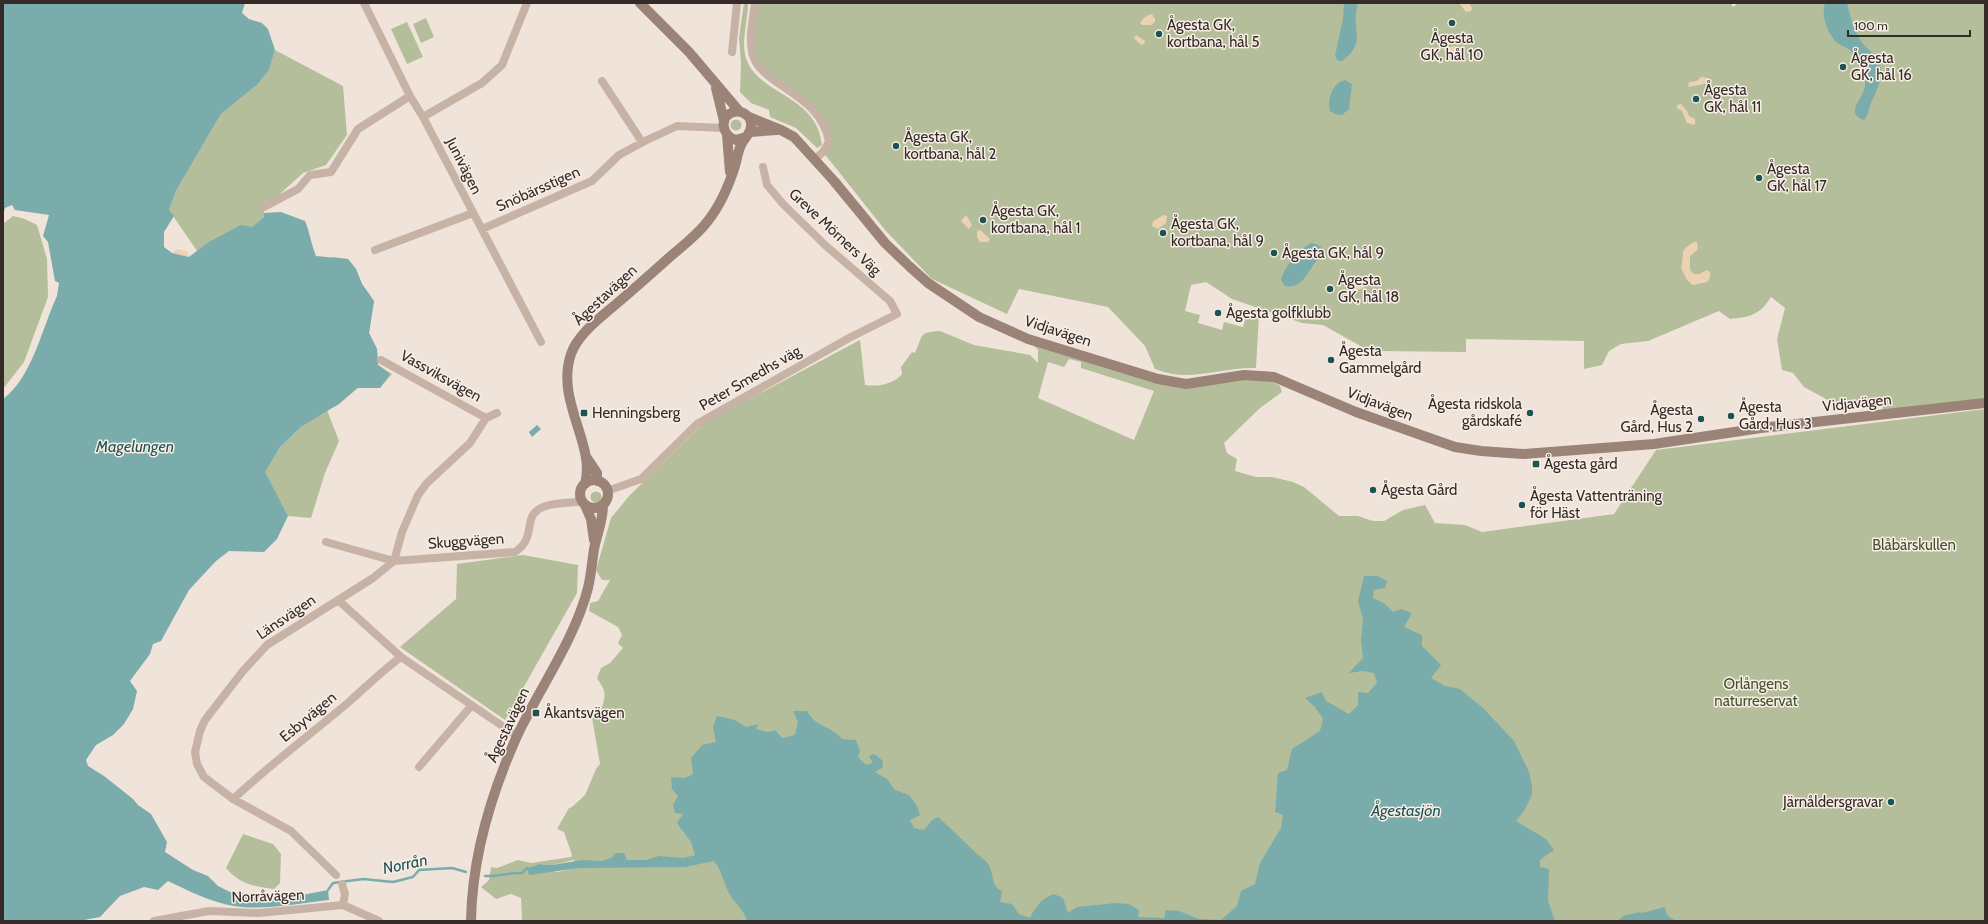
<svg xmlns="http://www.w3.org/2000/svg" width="1988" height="924" font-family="Cabin,sans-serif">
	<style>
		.green { fill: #b4be9a; fill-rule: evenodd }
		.sand { fill: #ebd3b1 }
		.water { fill: #7aacab }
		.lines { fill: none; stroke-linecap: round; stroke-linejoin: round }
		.stream { stroke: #7aacab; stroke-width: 2.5 }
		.street { stroke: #c7b3a6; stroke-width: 8 }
		.secondary { stroke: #9b8378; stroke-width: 10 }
		.poi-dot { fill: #1e5353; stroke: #f8eee6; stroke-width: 1.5 }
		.labels { text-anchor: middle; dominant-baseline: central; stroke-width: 3; stroke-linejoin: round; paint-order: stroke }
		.poi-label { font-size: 15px; fill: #342a27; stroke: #f8eee6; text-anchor: start }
		.street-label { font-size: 15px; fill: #342a27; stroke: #f8eee6 }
		.park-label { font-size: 15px; fill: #45512c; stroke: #f8eee6 }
		.water-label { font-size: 16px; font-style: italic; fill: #1e5353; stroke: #f8eee6 }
	</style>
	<rect width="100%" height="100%" fill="#f0e4da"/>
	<path class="green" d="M744 3H748C748 21 740 44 747 61 761 95 817 96 822 145L817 148 796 128 770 117 769 110 751 103 740 92 741 62 739 38Z
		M755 3H1731L1733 7 1738 3H1985V403L1882 415 1883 399 1837 405 1804 387 1793 373 1782 370 1777 339 1785 308 1771 297C1760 315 1750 317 1730 319L1719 311 1648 341 1621 344 1609 351 1602 365 1584 369V341L1466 339V352L1380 351 1364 348 1323 325 1302 323 1232 299 1206 282 1191 285 1185 311 1200 315 1198 323 1222 330 1224 322 1243 327 1248 309 1259 315 1256 368C1228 367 1200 378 1173 374 1167 373 1161 371 1155 369L1145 346 1108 307 1019 289 1007 314 932 279 885 230 823 152 829 142 821 119 757 66 752 22Z
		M426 18 434 37 421 43 413 24Z
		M407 22 423 57 407 64 391 29Z
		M275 50 343 86 347 135 326 165 303 173 270 203 263 213 264 217 252 227 207 243 197 251 169 210 176 191 221 114 257 85 269 70Z
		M730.5 125a5.5 5.5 0 1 1 11 0a5.5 5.5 0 1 1-11 0Z
		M13 216 25 219 37 225 47 259 48 297 24 362 3 389V224Z
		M333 257 348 259 356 269 362 284 374 301 369 333 377 349 378 365 392 374 380 388H358L339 404 327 410 339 441 325 473 311 518 288 516 264 472 280 447 302 426Z
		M940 331 974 345 1030 355 1038 363V350L1028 339 1186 384 1263 376 1280 386 1282 392 1260 408 1224 443 1227 453 1237 459 1235 471 1256 477H1272L1293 482 1304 487 1339 516H1358L1373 521H1384L1403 510 1425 505 1435 523 1465 525 1482 532 1614 514 1656 450 1985 409V921H522L521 898 511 894 496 899 481 887 489 880 491 867 497 868 518 860 531 863 571 857 572 855 564 832 557 829 569 808 572 807 585 795 596 769 600 764 592 718 600 716C604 696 609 696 597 678L601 668 610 663 623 648 618 643 622 635 618 627 589 611 590 603 598 601 610 580H602L596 570 611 518 630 495 704 423 860 340 865 385C878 387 894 384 902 374L901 367 912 352 915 353C923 336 918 332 940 331ZM1069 359 1081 362V368L1154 391 1134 440 1038 398 1048 362 1064 367ZM574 860 578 868 557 872 527 868 539 864 552 865Z
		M590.5 497a5.5 5.5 0 1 1 11 0a5.5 5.5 0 1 1-11 0Z
		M523 555 578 565 577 593 505 720 400 647 456 599 457 564Z
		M243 834 273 844 281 854 280 883 274 889C253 886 239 884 226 868Z"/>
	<path class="sand" d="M1459 3H1469L1472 8 1471 11 1466 12Z
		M1152 14 1155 19V22L1151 25H1142L1140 23C1143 18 1147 15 1152 14Z
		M1136 35 1145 41 1144 44 1141 45 1134 38Z
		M1455 46 1459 50 1456 53 1444 51 1445 48Z
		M1701 77 1708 78 1709 83 1688 87 1689 82 1697 81Z
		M1680 103 1687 111 1689 116 1695 119V125L1687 123 1682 111 1677 108V106Z
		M966 215 972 225 969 229 961 221Z
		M1164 215 1167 216 1166 223 1158 229 1152 226 1153 221Z
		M980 230 990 239 988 242H980L977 237V231Z
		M1694 242H1697L1698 249 1690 256V270L1694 274H1699L1707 270 1710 272V278L1707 282 1693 285 1687 280 1681 268C1685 253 1678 251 1694 242Z
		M177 249 187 251 189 257 172 253Z
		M1346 278H1350L1358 284 1364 282V288L1354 291 1346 283Z"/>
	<path class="water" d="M3 3H245L242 13 249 19 262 23 268 29 275 50 269 70 257 85 221 114 176 191 169 210 174 216 164 232V247L172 253 189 257 207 243 241 225 252 227 264 217 263 213 281 212 305 221C310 233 311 244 316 256L348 259 356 269 362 284 374 301 369 333 377 349 378 365 390 374 380 388H357L339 404 302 426 280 447 265 472 288 516 277 539 264 552 229 551 216 561 189 590 161 641 153 644 150 654 130 681 137 691 133 709 124 724 113 735 96 745 86 760 88 766 104 776 133 799 138 805 151 814 167 842 165 852 193 870 208 876 218 886 230 892 273 896H297L328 890 329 900C298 903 265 911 234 906 210 902 189 891 168 881L158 890 144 887 120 896 100 917 79 921H3V399C32 378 42 328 57 296L59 283 55 281 48 242 43 236 49 215 15 210 12 205 5 208 3 214Z
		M1344 3H1358C1350 30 1368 42 1342 61H1338L1335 56 1343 19Z
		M1825 3H1847C1850 15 1853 27 1859 38 1863 46 1870 50 1876 57 1887 71 1877 90 1871 103 1868 110 1869 114 1864 120 1844 114 1863 98 1865 87 1866 81 1863 75 1861 69 1859 63 1855 55 1850 50 1847 47 1841 46 1837 43 1827 33 1821 16 1825 3Z
		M1345 80 1352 84 1349 109 1342 115 1335 114 1330 111C1327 99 1332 83 1345 80Z
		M1311 243 1316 244 1322 248V256C1308 265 1306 290 1285 286L1281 280C1284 267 1299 249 1311 243Z
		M537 425 541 429 532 437 529 432Z
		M1364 576H1378L1387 581 1385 588 1374 590 1373 598 1384 603 1393 612 1401 609 1412 613 1404 627 1422 635V646L1441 665 1431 678 1445 686 1460 689 1483 708 1514 741 1529 772 1532 786V795L1524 811 1516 821 1546 839 1554 850 1540 860V867L1549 869 1548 901 1555 921H747C745 912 737 905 732 898 724 886 723 872 714 861L685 867 580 868 529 875 527 868 539 864 552 865 582 860 602 861 611 858 616 853H624L627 860H647L659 856 684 858 695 855 691 842 677 823 683 814 675 813 673 805 678 796 672 789 671 777 685 778 693 774 691 758 702 745 716 742 713 728 717 716 735 720 746 727 759 724 756 729 768 732 775 730 782 738 795 735 798 722 793 711H807C817 729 831 725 842 739L856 740 860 751 858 757 866 765 873 763 869 756 874 754 882 760 883 767 875 772 887 779 895 790 909 795 917 806 920 815 910 820 914 828 924 830 932 820 938 817C951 828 962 840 975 852 979 856 985 859 988 864 995 874 990 886 1002 891L1000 902 1012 904 1019 914 1030 918C1035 907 1042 898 1054 894L1063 898 1068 913 1077 907 1116 903 1129 904 1139 910 1138 917 1164 918 1166 910 1179 911 1199 919 1221 920 1237 906 1241 891 1255 884 1260 863 1281 828 1283 815 1275 812 1278 773 1287 770 1292 749 1320 731 1323 719 1315 707 1305 698 1322 692 1326 701 1349 714 1358 705V692L1368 693 1377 683 1374 673 1363 671 1349 673 1363 658 1361 640 1363 619 1358 601Z
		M1665 907C1666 915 1669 918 1677 921H1618L1623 916 1640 912 1642 913Z"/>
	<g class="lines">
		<path class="stream" d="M485 876C499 877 509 872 522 873L527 868
			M328 890 333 883 363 879 393 882 413 877 419 870 452 868 466 872"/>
		<path class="street" d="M364 3 410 96 423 117 541 342
			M755 3C753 18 749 37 752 52 758 86 821 92 829 142L823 152 815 159
			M732 52 737 3
			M602 81 642 142
			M423 117 482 83 502 65 527 3
			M264 207 298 189 310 175 331 172 358 129 410 96
			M482 229 592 181 619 155 645 141 677 126 723 128
			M375 250 473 213
			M381 360 486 418
			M607 491 641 479 697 424 849 338 897 314 890 301 825 245 783 204 767 185 763 167
			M326 542 394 561 515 552C538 537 521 516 543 507 553 503 566 503 577 502L580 497
			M338 600 401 657 517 736
			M419 767 472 705
			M233 799C271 764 311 734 350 701 367 686 383 670 401 657
			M336 875 291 831 233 799 204 777 197 764 195 752 200 731 205 720 243 671 267 645 373 578 394 561 402 532 418 495 427 483 470 443 486 418 497 413
			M342 884 345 894 343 905
			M154 921 209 911 259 913 343 905 379 921"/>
		<path class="secondary" d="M640 3 689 52 739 111
			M716 88 724 121
			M749 117 781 130 794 137 834 181 885 243 909 266 928 283 979 317 1028 339 1158 379 1186 384 1244 375 1274 377 1356 412 1455 447 1481 451 1523 454 1654 444 1761 428 1985 403
			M750 132 777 130
			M727 135 730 172
			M587 458 597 473V481
			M580 494a14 14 0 1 1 28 0a14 14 0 1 1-28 0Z
			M585 484C596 444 555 401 571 354 578 334 600 318 615 305 634 289 653 272 672 255 684 245 698 234 707 222 720 206 729 185 735 166 737 159 738 151 741 145 744 138 752 133 751 124 751 116 742 110 734 112 718 116 722 136 736 140L746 137
			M585 505 591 519 594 540
			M471 921C472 858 491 794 517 736 539 689 575 639 588 588 591 576 592 562 594 549 597 534 603 521 603 505"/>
	</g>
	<g class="poi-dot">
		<circle cx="1452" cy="23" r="4"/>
		<circle cx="1159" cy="34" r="4"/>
		<circle cx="1843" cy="67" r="4"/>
		<circle cx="1696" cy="99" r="4"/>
		<circle cx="896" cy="146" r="4"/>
		<circle cx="1759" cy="178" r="4"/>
		<circle cx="983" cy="220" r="4"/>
		<circle cx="1163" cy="233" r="4"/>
		<circle cx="1274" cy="253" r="4"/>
		<circle cx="1330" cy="289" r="4"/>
		<circle cx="1218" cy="313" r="4"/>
		<circle cx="1331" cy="360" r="4"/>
		<rect x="580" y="409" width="8" height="8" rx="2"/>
		<circle cx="1530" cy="413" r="4"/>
		<circle cx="1731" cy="416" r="4"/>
		<circle cx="1701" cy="419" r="4"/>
		<rect x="1532" y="460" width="8" height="8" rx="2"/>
		<circle cx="1373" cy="490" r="4"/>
		<circle cx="1522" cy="505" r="4"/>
		<rect x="532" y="709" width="8" height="8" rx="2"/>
		<circle cx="1891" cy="802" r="4"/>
	</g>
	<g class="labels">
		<g class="poi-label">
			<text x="1167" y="25">Ågesta GK,<tspan x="1167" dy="17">kortbana, hål 5</tspan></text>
			<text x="1452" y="38" text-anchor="middle">Ågesta<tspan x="1452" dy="17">GK, hål 10</tspan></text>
			<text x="1851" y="58">Ågesta<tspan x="1851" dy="17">GK, hål 16</tspan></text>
			<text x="1704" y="90">Ågesta<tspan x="1704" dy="17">GK, hål 11</tspan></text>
			<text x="904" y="137">Ågesta GK,<tspan x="904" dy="17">kortbana, hål 2</tspan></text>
			<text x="1767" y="169">Ågesta<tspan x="1767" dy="17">GK, hål 17</tspan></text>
			<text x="991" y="211">Ågesta GK,<tspan x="991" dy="17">kortbana, hål 1</tspan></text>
			<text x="1171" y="224">Ågesta GK,<tspan x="1171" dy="17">kortbana, hål 9</tspan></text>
			<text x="1282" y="253">Ågesta GK, hål 9</text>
			<text x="1338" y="280">Ågesta<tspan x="1338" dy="17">GK, hål 18</tspan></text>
			<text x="1226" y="313">Ågesta golfklubb</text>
			<text x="1339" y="351">Ågesta<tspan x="1339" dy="17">Gammelgård</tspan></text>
			<text x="1522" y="404" text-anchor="end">Ågesta ridskola<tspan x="1522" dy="17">gårdskafé</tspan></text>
			<text x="1739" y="407">Ågesta<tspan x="1739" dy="17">Gård, Hus 3</tspan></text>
			<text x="1693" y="410" text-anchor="end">Ågesta<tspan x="1693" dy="17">Gård, Hus 2</tspan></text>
			<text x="592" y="413">Henningsberg</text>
			<text x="1544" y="464">Ågesta gård</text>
			<text x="1381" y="490">Ågesta Gård</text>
			<text x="1530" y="496">Ågesta Vattenträning<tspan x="1530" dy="17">för Häst</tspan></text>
			<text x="544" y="713">Åkantsvägen</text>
			<text x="1883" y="802" text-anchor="end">Järnåldersgravar</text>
		</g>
		<g class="street-label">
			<text transform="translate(464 166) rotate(63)">Junivägen</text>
			<text transform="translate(538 189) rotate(-24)">Snöbärsstigen</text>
			<text transform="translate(835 232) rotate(43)">Greve Mörners Väg</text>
			<text transform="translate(605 295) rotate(-43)">Ågestavägen</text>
			<text transform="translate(1058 331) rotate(18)">Vidjavägen</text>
			<text transform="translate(441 376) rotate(29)">Vassviksvägen</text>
			<text transform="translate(750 378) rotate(-30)">Peter Smedhs väg</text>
			<text transform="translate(1857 403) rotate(-6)">Vidjavägen</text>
			<text transform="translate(1380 404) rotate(21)">Vidjavägen</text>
			<text transform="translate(466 541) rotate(-4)">Skuggvägen</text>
			<text transform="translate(286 617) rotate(-34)">Länsvägen</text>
			<text transform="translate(308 717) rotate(-40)">Esbyvägen</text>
			<text transform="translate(508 725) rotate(-65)">Ågestavägen</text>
			<text transform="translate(268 896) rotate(-2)">Norråvägen</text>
		</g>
		<g class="park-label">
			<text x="1914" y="545">Blåbärskullen</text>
			<text x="1756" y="684">Orlångens<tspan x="1756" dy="17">naturreservat</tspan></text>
		</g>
		<g class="water-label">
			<text x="135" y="446">Magelungen</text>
			<text x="1406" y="810">Ågestasjön</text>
			<text transform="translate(405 864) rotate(-12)">Norrån</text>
		</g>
	</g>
	<rect width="1988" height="924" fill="none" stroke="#342a27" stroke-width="8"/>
	<path d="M1848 30v6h122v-6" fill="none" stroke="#342a27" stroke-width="2"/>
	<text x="1854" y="30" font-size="12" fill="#342a27" stroke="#f8eee6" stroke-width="3" paint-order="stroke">100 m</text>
</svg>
